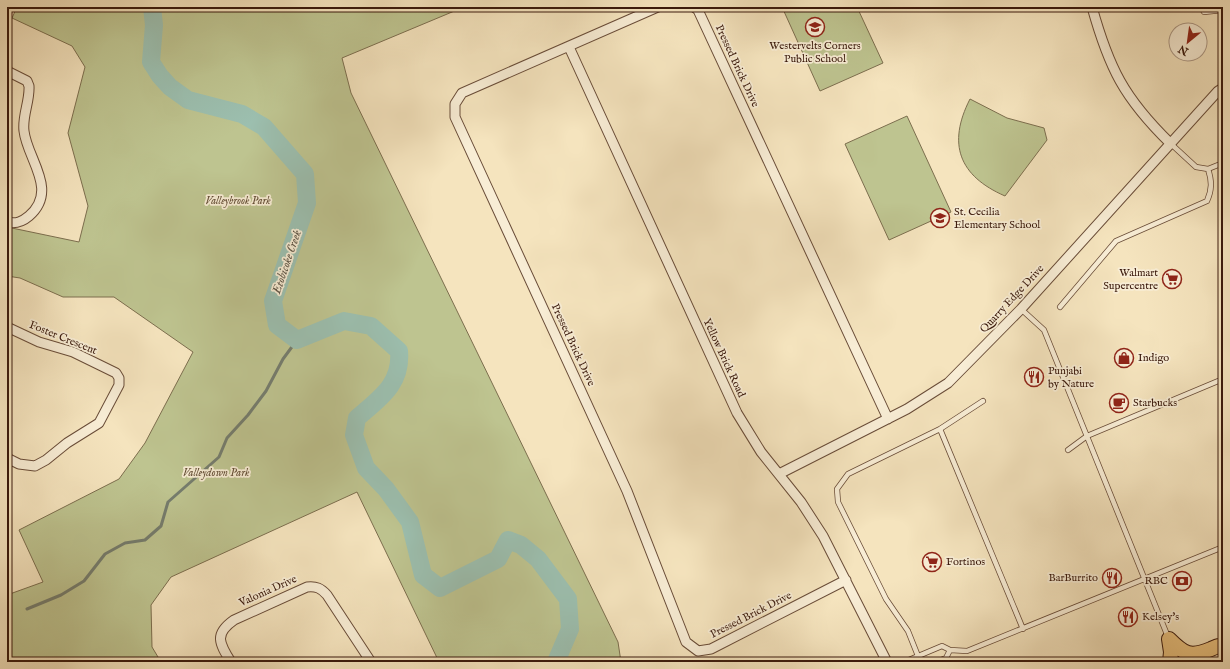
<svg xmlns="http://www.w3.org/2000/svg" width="1230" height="669" font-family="'IM FELL English',serif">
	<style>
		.green { fill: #bec490; stroke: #7c6e4e }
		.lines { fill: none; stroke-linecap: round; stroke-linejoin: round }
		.stream { stroke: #757d6e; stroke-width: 3 }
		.river { stroke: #9cbfaf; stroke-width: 18 }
		.lane-casing { stroke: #694c38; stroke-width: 6 }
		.street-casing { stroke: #694c38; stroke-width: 11 }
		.primary-casing { stroke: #3a190c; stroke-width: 16 }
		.lane { stroke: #f8edd5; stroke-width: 4.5 }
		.street { stroke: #f8edd5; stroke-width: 9 }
		.primary { stroke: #eac27f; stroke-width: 14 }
		.labels { text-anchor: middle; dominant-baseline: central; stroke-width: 3.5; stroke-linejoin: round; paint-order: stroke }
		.poi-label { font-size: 11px; fill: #3a190c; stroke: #f8edd5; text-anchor: start }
		.street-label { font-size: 11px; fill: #3a190c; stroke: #f8edd5 }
		.park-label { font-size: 11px; font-style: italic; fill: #624c34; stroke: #f8edd5 }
		.water-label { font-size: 12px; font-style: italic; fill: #5c5345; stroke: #f8edd5 }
	</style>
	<rect width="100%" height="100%" fill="#f5e4be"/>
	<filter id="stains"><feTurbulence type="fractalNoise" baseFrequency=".005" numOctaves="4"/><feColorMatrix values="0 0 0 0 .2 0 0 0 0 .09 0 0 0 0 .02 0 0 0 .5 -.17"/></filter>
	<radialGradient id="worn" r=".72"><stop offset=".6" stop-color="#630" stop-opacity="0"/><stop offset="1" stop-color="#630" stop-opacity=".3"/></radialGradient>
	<path class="green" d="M17 7H464L342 58 351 93 618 642 621 662H439L357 492 171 577 151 605 152 647 161 662H7V595L43 582 19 530 119 479 145 443 193 352 114 297H63L20 278 7 276V227L79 242 88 206 68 133 85 67 72 46 12 18Z
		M782 7H857L883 63 820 91Z
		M970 99 1007 118 1044 128 1047 140 1005 196C959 176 947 144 970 99Z
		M907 116 951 212 889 240 845 144Z"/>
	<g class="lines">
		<path class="stream" d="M27 609 61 595 84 581 105 554 125 543 145 540 161 526 168 502 219 457 227 438 248 415 266 391 283 359 297 340"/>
		<path class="river" d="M152 7 154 25 151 62 160 76 170 87 188 100 242 114 264 127 305 174 307 203 273 301 277 325 297 340 344 321 371 326 399 351C402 384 380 398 357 418L354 435 366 468 386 489 410 522 423 575 440 588 498 559 508 540 521 545 538 559 568 599 570 629 556 662"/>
		<g class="lane-casing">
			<path id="lane" d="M1201 7 1204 12 1223 10
				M1170 143 1196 167 1208 169 1223 163
				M1060 307 1116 241 1207 201C1212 190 1212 181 1208 169
				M1021 309 1044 330 1168 637
				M983 401 940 429 1023 629
				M1068 450 1087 436 1223 379
				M918 656 908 631 886 599 838 502 837 489 848 474 940 429
				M904 662 942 646 950 650 967 651 1223 547
				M936 662 946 658 950 650"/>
		</g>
		<g class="street-casing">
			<path id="street" d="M658 7 462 93 455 104V117L627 491 686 642 698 651 711 649 846 580
				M694 7 698 10 888 419
				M1092 7C1109 68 1124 98 1170 143
				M569 47 737 413 761 452 801 502 823 536 887 662
				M7 71 27 81 29 86C30 101 22 116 24 131 27 159 59 190 29 216 22 222 16 224 7 222
				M7 327 39 342 73 352 116 373 119 378V385L99 423 67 443 46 460 35 466 19 464 7 458
				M779 474 907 409 948 383 1021 309 1218 91 1223 88
				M231 662C219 643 214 634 234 620L307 587C316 586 321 588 327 595L371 662"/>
		</g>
		<g class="primary-casing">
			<path id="primary" d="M1169 639C1184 654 1190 658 1211 649 1216 647 1218 645 1223 647
				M1169 639 1171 652 1170 662"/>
		</g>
		<use href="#lane" class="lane"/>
		<use href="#street" class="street"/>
		<use href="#primary" class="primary"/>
	</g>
	<defs>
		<g id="school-ring" transform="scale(1)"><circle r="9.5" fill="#f8edd5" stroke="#8f2418" stroke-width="1.5"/><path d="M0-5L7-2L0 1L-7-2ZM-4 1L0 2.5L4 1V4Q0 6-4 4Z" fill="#8f2418"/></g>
		<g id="supermarket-ring" transform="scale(1)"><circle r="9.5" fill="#f8edd5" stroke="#8f2418" stroke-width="1.5"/><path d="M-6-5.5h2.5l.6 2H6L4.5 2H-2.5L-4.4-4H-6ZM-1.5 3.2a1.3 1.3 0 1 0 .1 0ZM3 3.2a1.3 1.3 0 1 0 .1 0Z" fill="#8f2418"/></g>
		<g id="shop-ring" transform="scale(1)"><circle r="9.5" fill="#f8edd5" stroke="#8f2418" stroke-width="1.5"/><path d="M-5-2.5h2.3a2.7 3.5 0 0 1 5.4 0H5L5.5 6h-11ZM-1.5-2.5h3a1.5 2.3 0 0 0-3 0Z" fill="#8f2418"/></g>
		<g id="restaurant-ring" transform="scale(1)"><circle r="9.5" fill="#f8edd5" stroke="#8f2418" stroke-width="1.5"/><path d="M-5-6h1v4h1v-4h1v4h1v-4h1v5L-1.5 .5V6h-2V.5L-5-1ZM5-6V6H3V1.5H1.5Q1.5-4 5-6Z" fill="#8f2418"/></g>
		<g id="cafe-ring" transform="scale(1)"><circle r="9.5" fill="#f8edd5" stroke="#8f2418" stroke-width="1.5"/><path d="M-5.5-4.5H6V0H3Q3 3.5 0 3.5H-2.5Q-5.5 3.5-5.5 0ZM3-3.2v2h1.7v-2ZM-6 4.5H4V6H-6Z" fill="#8f2418"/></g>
		<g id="bank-ring" transform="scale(1)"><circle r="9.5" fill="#f8edd5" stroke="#8f2418" stroke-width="1.5"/><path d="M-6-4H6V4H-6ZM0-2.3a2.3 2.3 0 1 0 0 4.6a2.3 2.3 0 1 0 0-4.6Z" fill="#8f2418"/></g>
	</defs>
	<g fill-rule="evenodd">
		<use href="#school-ring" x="815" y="27"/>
		<use href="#school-ring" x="940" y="218"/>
		<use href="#supermarket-ring" x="1172" y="279"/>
		<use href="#shop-ring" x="1124" y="358"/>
		<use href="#restaurant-ring" x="1034" y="377"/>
		<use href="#cafe-ring" x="1119" y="403"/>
		<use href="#supermarket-ring" x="932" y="562"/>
		<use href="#restaurant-ring" x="1112" y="578"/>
		<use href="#bank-ring" x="1182" y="581"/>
		<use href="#restaurant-ring" x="1128" y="617"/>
	</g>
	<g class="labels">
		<g class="poi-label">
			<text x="815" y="46" text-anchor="middle">Westervelts Corners<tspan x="815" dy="13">Public School</tspan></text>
			<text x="954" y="212">St. Cecilia<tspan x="954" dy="13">Elementary School</tspan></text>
			<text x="1158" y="273" text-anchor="end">Walmart<tspan x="1158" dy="13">Supercentre</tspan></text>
			<text x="1138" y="358">Indigo</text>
			<text x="1048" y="371">Punjabi<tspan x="1048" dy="13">by Nature</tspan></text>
			<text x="1133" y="403">Starbucks</text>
			<text x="946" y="562">Fortinos</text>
			<text x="1098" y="578" text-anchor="end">BarBurrito</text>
			<text x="1168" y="581" text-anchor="end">RBC</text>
			<text x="1142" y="617">Kelsey's</text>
		</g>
		<g class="street-label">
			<text transform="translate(737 66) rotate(65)">Pressed Brick Drive</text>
			<text transform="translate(1012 299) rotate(-47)">Quarry Edge Drive</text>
			<text transform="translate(63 338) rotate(22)">Foster Crescent</text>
			<text transform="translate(573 345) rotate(65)">Pressed Brick Drive</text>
			<text transform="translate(724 358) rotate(65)">Yellow Brick Road</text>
			<text transform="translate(268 591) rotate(-24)">Valonia Drive</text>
			<text transform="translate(751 615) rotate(-27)">Pressed Brick Drive</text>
		</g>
		<g class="park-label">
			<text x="238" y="201">Valleybrook Park</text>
			<text x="216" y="473">Valleydown Park</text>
		</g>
		<g class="water-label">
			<text transform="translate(287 262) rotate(-71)">Etobicoke Creek</text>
		</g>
	</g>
	<rect width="1230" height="669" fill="none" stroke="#f5e4be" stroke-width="24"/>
	<rect x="8" y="8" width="1214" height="653" fill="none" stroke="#3a190c" stroke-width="2"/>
	<rect x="12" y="12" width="1206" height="645" fill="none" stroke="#3a190c"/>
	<g transform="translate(1188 42) rotate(209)"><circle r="19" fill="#f8edd5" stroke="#ac9885"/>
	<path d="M0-3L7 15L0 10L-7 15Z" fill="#8f2418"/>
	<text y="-6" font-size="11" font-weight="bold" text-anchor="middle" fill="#3a190c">N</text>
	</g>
	<rect width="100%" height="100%" filter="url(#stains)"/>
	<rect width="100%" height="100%" fill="url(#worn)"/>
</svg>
